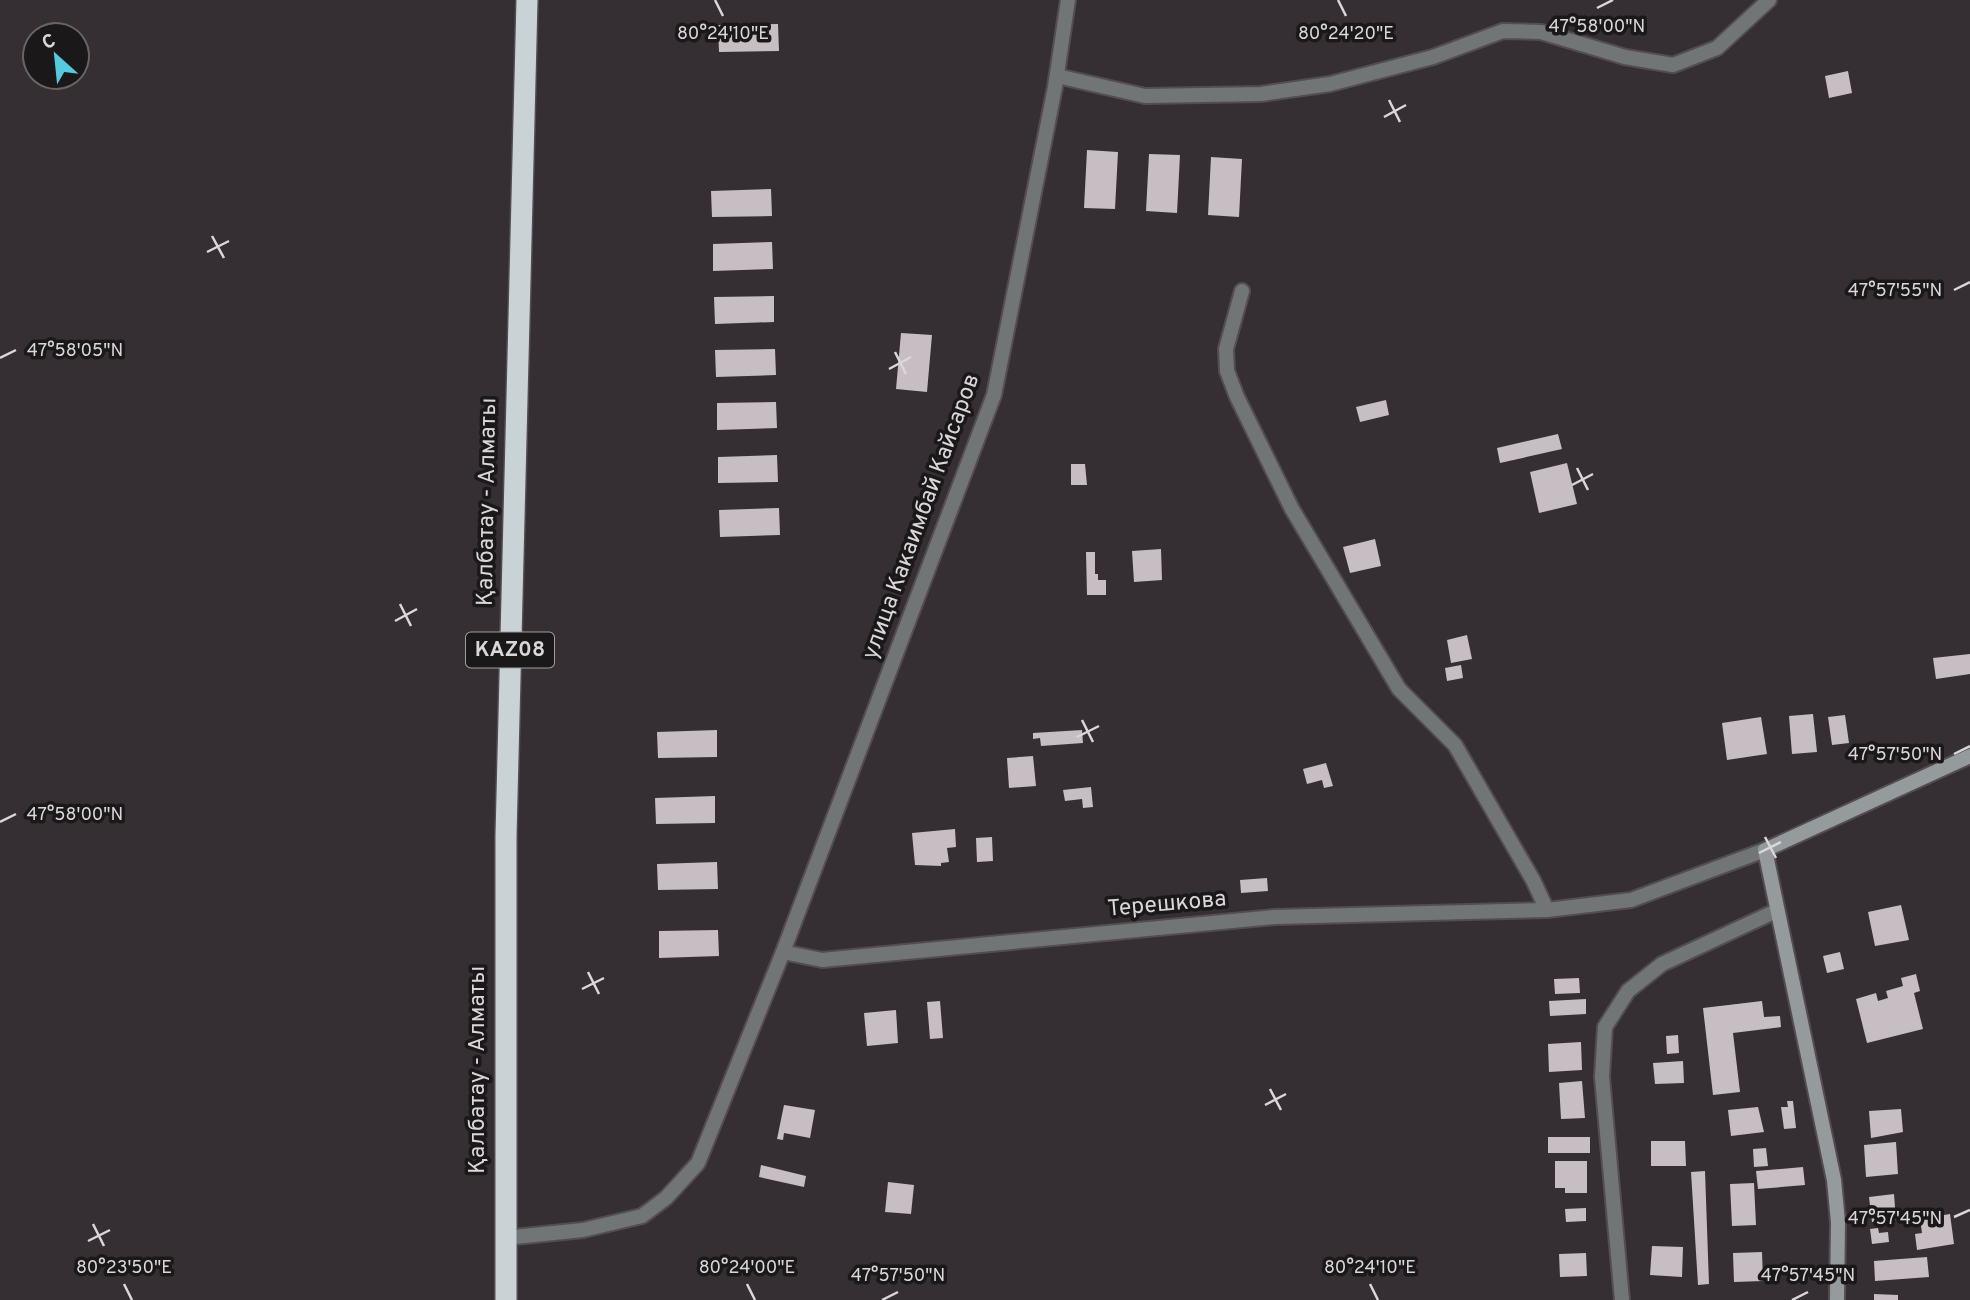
<svg xmlns="http://www.w3.org/2000/svg" width="1970" height="1300" font-family="Overpass,sans-serif">
	<style>
		.building { fill: #c6bec3 }
		.lines { fill: none; stroke-linecap: round; stroke-linejoin: round }
		.street-casing { stroke: #534d51; stroke-width: 18 }
		.secondary-casing { stroke: #534d51; stroke-width: 18 }
		.highway-casing { stroke: #534d51; stroke-width: 24 }
		.street { stroke: #717576; stroke-width: 14 }
		.secondary { stroke: #959b9d; stroke-width: 14 }
		.highway { stroke: #c9d3d6; stroke-width: 21 }
		.ticks { fill: none; stroke: #dad6d9; stroke-width: 2.5 }
		.labels { text-anchor: middle; dominant-baseline: central; stroke-width: 7; stroke-linejoin: round; paint-order: stroke }
		.shield { fill: #1b181a; stroke: #a19da0; stroke-width: 2 }
		.shield-label { font-size: 21px; font-weight: bold; fill: #dad6d9 }
		.street-label { font-size: 23px; fill: #dad6d9; stroke: #1b181a }
		.ticks-label { font-size: 18px; text-anchor: middle; fill: #dad6d9; stroke: #1b181a; stroke-width: 7; stroke-linejoin: round; paint-order: stroke }
	</style>
	<rect width="100%" height="100%" fill="#352f33"/>
	<path class="building" d="M778 24 779 51 719 52 718 25Z
		M1848 71 1852 93 1829 98 1825 76Z
		M1087 150 1118 152 1115 209 1084 208Z
		M1149 154 1180 155 1177 213 1146 211Z
		M1211 157 1242 159 1239 217 1208 215Z
		M771 189 772 216 712 217 711 191Z
		M772 242 773 269 713 271V244Z
		M774 296V322L715 324 714 297Z
		M901 333 932 335 927 392 896 389Z
		M775 349 776 375 716 377 715 350Z
		M1386 400 1389 415 1360 422 1356 407Z
		M776 402 777 428 717 430V403Z
		M1558 434 1562 449 1500 463 1497 448Z
		M777 455 778 482 718 483V457Z
		M1567 463 1577 504 1539 513 1530 472Z
		M1071 464H1085L1087 485H1071Z
		M779 508 780 535 720 537 719 510Z
		M1375 539 1381 566 1350 573 1343 547Z
		M1161 549 1162 580 1134 582 1132 551Z
		M1086 552H1095V574H1098V580H1106V595H1087Z
		M1467 635 1472 659 1451 663 1447 640Z
		M1970 654V674L1936 679 1933 658Z
		M1461 665 1463 678 1447 681 1445 668Z
		M1813 714 1817 752 1792 754 1789 716Z
		M1845 715 1849 743 1832 745 1828 717Z
		M1761 717 1767 754 1727 760 1722 723Z
		M717 730V757L658 758 657 732Z
		M1082 730 1083 743 1041 746 1040 738 1033 739V733Z
		M1033 756 1036 786 1009 788 1007 758Z
		M1326 763 1333 786 1324 788 1322 780 1307 784 1303 769Z
		M1091 787 1093 807 1083 808 1082 799 1065 801 1063 790Z
		M715 796V823L656 824 655 798Z
		M955 829 956 847 947 848 949 862 941 863V866L915 865 912 833Z
		M992 837 993 861 977 862 976 838Z
		M717 862 718 889 658 890 657 864Z
		M1267 878 1268 891 1241 893 1240 880Z
		M1901 905 1909 940 1875 946 1868 912Z
		M718 930 719 956 659 958V931Z
		M1840 952 1844 969 1827 973 1823 956Z
		M1916 974 1920 991 1914 993 1923 1029 1867 1043 1856 999 1876 993 1878 1001 1888 998 1886 991 1903 986 1901 978Z
		M1579 978 1580 993 1555 994 1554 979Z
		M1586 999V1014L1550 1016 1549 1001Z
		M940 1001 943 1038 930 1039 927 1002Z
		M1762 1001 1764 1017 1780 1016 1781 1027 1733 1033 1740 1092 1713 1095 1703 1008Z
		M896 1010 898 1043 867 1046 864 1013Z
		M1678 1035 1679 1053 1667 1054 1666 1036Z
		M1581 1042 1582 1070 1549 1072 1548 1044Z
		M1683 1061 1684 1083 1655 1084 1653 1063Z
		M1582 1081 1585 1118 1561 1119 1559 1083Z
		M1787 1101H1793L1796 1128 1784 1129 1781 1107H1788Z
		M784 1105 815 1110 810 1138 784 1133 783 1140 777 1139Z
		M1758 1107 1764 1132 1731 1136 1728 1110Z
		M1901 1109 1903 1132 1871 1138 1869 1111Z
		M1548 1137H1590V1153H1548Z
		M1651 1141H1685L1686 1166H1651Z
		M1896 1142 1898 1174 1866 1177 1864 1145Z
		M1766 1148 1768 1166 1754 1167 1753 1149Z
		M1555 1161H1587V1193H1565V1188H1555Z
		M761 1165 806 1176 804 1187 759 1177Z
		M1803 1167 1805 1185 1758 1189 1756 1171Z
		M1705 1171 1709 1284 1698 1285 1691 1172Z
		M888 1182 914 1185 911 1214 885 1212Z
		M1754 1183 1756 1225 1732 1226 1730 1184Z
		M1894 1194 1896 1220 1872 1222 1869 1197Z
		M1586 1208V1221L1566 1222 1565 1209Z
		M1950 1214 1954 1244 1917 1250 1915 1234 1922 1233 1920 1219Z
		M1878 1228 1879 1233 1888 1232 1889 1242 1872 1244 1870 1229Z
		M1652 1246 1683 1247 1682 1277 1650 1275Z
		M1762 1252 1763 1281 1734 1282 1733 1253Z
		M1586 1253 1587 1276 1560 1277 1559 1254Z
		M1927 1257 1929 1277 1875 1281 1874 1261Z
		M1874 1294 1898 1295V1300H1874Z"/>
	<g class="lines">
		<g class="street-casing">
			<path id="street" d="M1057 76 1145 96 1261 94 1330 84 1433 57 1503 31 1541 32 1625 57 1673 65 1717 48 1769 0
				M1242 291 1226 349 1227 371 1237 397 1292 509 1399 689 1455 745 1533 880 1547 910
				M783 952 822 960 1274 917 1547 910 1631 900 1765 850
				M504 1238 583 1230 642 1216 666 1198 698 1163 783 952 994 395 1055 87 1068 0
				M1622 1300 1602 1077 1605 1027 1628 991 1662 964 1776 911"/>
		</g>
		<g class="secondary-casing">
			<path id="secondary" d="M1837 1300 1838 1222 1834 1180 1765 850 1970 756"/>
		</g>
		<g class="highway-casing">
			<path id="highway" d="M506 1300V836L527 0"/>
		</g>
		<use href="#street" class="street"/>
		<use href="#secondary" class="secondary"/>
		<use href="#highway" class="highway"/>
	</g>
	<path class="ticks" d="M715 0 723 16M1338 0 1346 16M1597 8 1613 0M1389 100 1400 122M1384 117 1406 105M212 236 224 258M207 252 229 241M1954 290 1970 282M895 352 906 374M0 358 16 350M889 369 911 357M1577 468 1588 490M1572 485 1593 474M400 604 411 626M395 621 417 609M1082 720 1093 742M1077 737 1099 726M1954 754 1970 746M0 822 16 814M1765 837 1776 858M1759 853 1781 842M588 972 599 994M582 989 604 978M1270 1089 1281 1110M1265 1105 1286 1094M1954 1217 1970 1210M93 1224 104 1246M88 1241 110 1230M124 1284 132 1300M747 1284 755 1300M1370 1284 1378 1300M882 1300 898 1292M1792 1300 1808 1292"/>
	<g class="labels">
		<rect class="shield" x="466" y="632.5" width="88" height="35" rx="5"/>
		<g class="shield-label">
			<text x="510" y="650">KAZ08</text>
		</g>
		<g class="street-label">
			<text transform="translate(488 502) rotate(-89)">Қалбатау - Алматы</text>
			<text transform="translate(922 517) rotate(-70)">улица Какаимбай Кайсаров</text>
			<text transform="translate(1167 905) rotate(-5)">Терешкова</text>
			<text transform="translate(478 1070) rotate(-90)">Қалбатау - Алматы</text>
		</g>
	</g>
	<g class="ticks-label">
		<text x="1597" y="32">47°58'00"N</text>
		<text x="723" y="39">80°24'10"E</text>
		<text x="1346" y="39">80°24'20"E</text>
		<text x="1895" y="296">47°57'55"N</text>
		<text x="75" y="356">47°58'05"N</text>
		<text x="1895" y="760">47°57'50"N</text>
		<text x="75" y="820">47°58'00"N</text>
		<text x="1895" y="1224">47°57'45"N</text>
		<text x="124" y="1273">80°23'50"E</text>
		<text x="747" y="1273">80°24'00"E</text>
		<text x="1370" y="1273">80°24'10"E</text>
		<text x="898" y="1281">47°57'50"N</text>
		<text x="1808" y="1281">47°57'45"N</text>
	</g>
	<g transform="translate(56 56) rotate(333)"><circle r="33" fill="#1b181a" stroke="#676466" stroke-width="2"/>
	<path d="M0-5L12 26L0 18L-12 26Z" fill="#55cadf"/>
	<text y="-10" font-size="19" font-weight="bold" text-anchor="middle" fill="#dad6d9">С</text>
	</g>
</svg>
